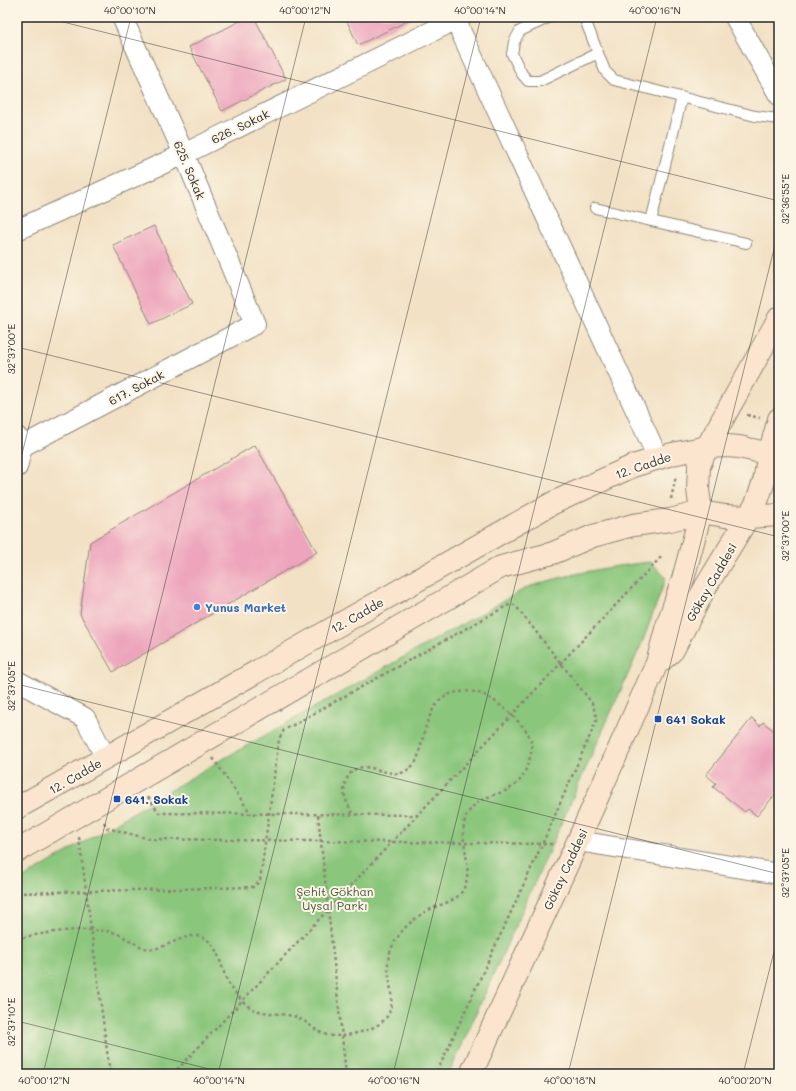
<svg xmlns="http://www.w3.org/2000/svg" width="796" height="1091" font-family="Mali,sans-serif">
	<style>
		.green { fill: #8ac67b; stroke: #5a7853 }
		.building { fill: #eda4bc }
		.lines { fill: none; stroke-linecap: round; stroke-linejoin: round }
		.lane-casing { stroke: #8e8678; stroke-width: 12 }
		.street-casing { stroke: #8e8678; stroke-width: 22 }
		.secondary-casing { stroke: #8e8678; stroke-width: 24 }
		.path { stroke: #8e8678; stroke-width: 2.5; stroke-dasharray: 3 3; stroke-linecap: butt }
		.lane { stroke: #fff; stroke-width: 10 }
		.street { stroke: #fff; stroke-width: 20 }
		.secondary { stroke: #fce5cf; stroke-width: 22 }
		.ticks { fill: none; stroke: #2b2b2b; stroke-width: 1; stroke-opacity: 0.45 }
		.shop-dot { fill: #3f7fe0; stroke: #fcf5e5; stroke-width: 1.5 }
		.transit-dot { fill: #1a4fb4; stroke: #fcf5e5; stroke-width: 1.5 }
		.labels { text-anchor: middle; dominant-baseline: central; stroke-width: 4; stroke-linejoin: round; paint-order: stroke }
		.street-label { font-size: 12px; fill: #2b2b2b; stroke: #fcf5e5 }
		.shop-label { font-size: 12px; font-weight: bold; fill: #366cbe; stroke: #fcf5e5; text-anchor: start }
		.transit-label { font-size: 12px; font-weight: bold; fill: #164399; stroke: #fcf5e5; text-anchor: start }
		.park-label { font-size: 12px; fill: #485a43; stroke: #fcf5e5 }
		.neatline { fill: none; stroke: #2b2b2b; stroke-width: 1.5 }
		.ticks-label { font-size: 10px; text-anchor: middle; fill: #2b2b2b }
	</style>
	<rect width="100%" height="100%" fill="#fcf5e5"/>
	<filter id="ink" filterUnits="userSpaceOnUse"><feTurbulence type="fractalNoise" baseFrequency=".025" numOctaves="2"/><feDisplacementMap in="SourceGraphic" scale="8" xChannelSelector="R" yChannelSelector="G"/><feConvolveMatrix kernelMatrix="1 2 1 2 8 2 1 2 1" color-interpolation-filters="sRGB"/></filter>
	<filter id="wash" filterUnits="userSpaceOnUse"><feTurbulence type="fractalNoise" baseFrequency=".012" numOctaves="4" result="noise"/><feDisplacementMap in="SourceGraphic" scale="16" xChannelSelector="R" yChannelSelector="G"/><feGaussianBlur stdDeviation="0.9" result="paint"/><feColorMatrix in="noise" values="0 0 0 0 0 0 0 0 0 0 0 0 0 0 0 0 0 1.4 0 .05"/><feComposite in="paint" operator="in"/></filter>
	<g filter="url(#wash)">
		<rect width="100%" height="100%" fill="#f2e1c4"/>
		<path class="green" d="M651 562 666 578 642 643 449 1074H17V882L214 764 528 587C569 574 609 566 651 562Z"/>
		<g id="blocks">
			<path class="building" d="M248 17H254L286 79 222 111 189 47Z
				M345 17H416L358 45Z
				M154 226 192 304 151 324 113 245Z
				M255 445 317 552 113 672 80 614 90 542Z
				M752 718 760 726 763 722 779 735V790L757 816 748 809 745 812 713 787 716 783 706 775Z"/>
		</g>
	</g>
	<g filter="url(#ink)">
		<use href="#blocks" fill-opacity="0" stroke="#8e8678" stroke-width="1"/>
		<g class="lines">
			<g class="lane-casing">
				<path id="lane" d="M550 17 520 31 514 42 512 54 522 74 528 81H540L598 53
					M584 17 605 71 614 80 755 116 779 119
					M595 208 746 243
					M651 221 682 97"/>
			</g>
			<g class="street-casing">
				<path id="street" d="M454 17 658 458
					M735 17 779 95
					M17 230 184 154 461 17
					M17 437 22 447 17 467
					M17 449 255 324 184 154 122 17
					M17 681 85 718 106 758
					M578 841 779 874"/>
			</g>
			<g class="secondary-casing">
				<path id="secondary" d="M663 659 673 650 705 588 756 504 764 481 769 454 779 419
					M17 808 553 503 633 466 672 454 707 447 728 446 739 447 779 456
					M17 851 501 567 553 553 593 536 633 525 670 520 701 512 725 516 748 517 779 515
					M471 1074 578 841 657 663 666 629 683 579 701 512 698 490 699 466 707 447 779 318"/>
			</g>
			<path class="path" d="M747 415 760 418
				M671 499 676 476
				M213 758 251 814
				M148 797 159 813 417 815
				M318 815 346 1074
				M104 822 107 828 150 839 554 844
				M79 837 110 1074
				M17 893 253 887 260 881 279 739 284 730 501 609 509 605H515L592 703 597 718 591 733 541 847 436 1074
				M17 939C45 932 84 927 112 932 126 935 137 949 152 949 167 948 187 931 202 937 222 945 220 975 233 990 238 996 246 1006 253 1009 263 1014 284 1013 296 1017 307 1021 314 1030 324 1034 338 1040 373 1031 383 1021 401 1005 384 976 389 956 394 935 413 917 433 908 444 903 458 901 464 888 475 864 455 835 468 813 481 792 500 798 516 784 523 779 525 771 528 764 530 758 532 751 532 745 531 741 529 735 527 732 519 720 492 696 479 693 470 690 455 691 446 696 427 706 423 741 417 760 413 766 408 771 401 773 383 777 357 753 346 781 341 794 347 804 354 815
				M173 1074 661 557"/>
			<use href="#lane" class="lane"/>
			<use href="#street" class="street"/>
			<use href="#secondary" class="secondary"/>
		</g>
	</g>
	<path class="ticks" d="M43 17 779 201M17 347 779 537M17 474 131 17M17 684 779 874M17 1021 229 1074M43 1074 306 17M218 1074 481 17M393 1074 657 17M568 1074 779 229M743 1074 779 932"/>
	<circle class="shop-dot" cx="197" cy="607" r="4"/>
	<g class="transit-dot">
		<rect x="654" y="715" width="8" height="8" rx="2"/>
		<rect x="113" y="795" width="8" height="8" rx="2"/>
	</g>
	<g class="labels">
		<g class="street-label">
			<text transform="translate(240 126) rotate(-26)">626. Sokak</text>
			<text transform="translate(190 170) rotate(67)">625. Sokak</text>
			<text transform="translate(136 387) rotate(-28)">617. Sokak</text>
			<text transform="translate(643 465) rotate(-19)">12. Cadde</text>
			<text transform="translate(711 582) rotate(-60)">Gökay Caddesi</text>
			<text transform="translate(357 615) rotate(-30)">12. Cadde</text>
			<text transform="translate(75 776) rotate(-30)">12. Cadde</text>
			<text transform="translate(565 869) rotate(-65)">Gökay Caddesi</text>
		</g>
		<g class="shop-label">
			<text x="205" y="607">Yunus Market</text>
		</g>
		<g class="transit-label">
			<text x="666" y="719">641 Sokak</text>
			<text x="125" y="799">641. Sokak</text>
		</g>
		<g class="park-label">
			<text x="335" y="891">Şehit Gökhan<tspan x="335" dy="14">Uysal Parkı</tspan></text>
		</g>
	</g>
	<rect width="796" height="1091" fill="none" stroke="#fcf5e5" stroke-width="44"/>
	<rect x="22" y="22" width="752" height="1047" class="neatline"/>
	<g class="ticks-label">
		<text x="130" y="14">40°00'10"N</text>
		<text x="305" y="14">40°00'12"N</text>
		<text x="480" y="14">40°00'14"N</text>
		<text x="655" y="14">40°00'16"N</text>
		<text transform="translate(785 199) rotate(-90)" y="4">32°36'55"E</text>
		<text transform="translate(11 349) rotate(-90)" y="4">32°37'00"E</text>
		<text transform="translate(785 536) rotate(-90)" y="4">32°37'00"E</text>
		<text transform="translate(11 686) rotate(-90)" y="4">32°37'05"E</text>
		<text transform="translate(785 873) rotate(-90)" y="4">32°37'05"E</text>
		<text transform="translate(11 1022) rotate(-90)" y="4">32°37'10"E</text>
		<text x="44" y="1084">40°00'12"N</text>
		<text x="219" y="1084">40°00'14"N</text>
		<text x="394" y="1084">40°00'16"N</text>
		<text x="570" y="1084">40°00'18"N</text>
		<text x="745" y="1084">40°00'20"N</text>
	</g>
</svg>
